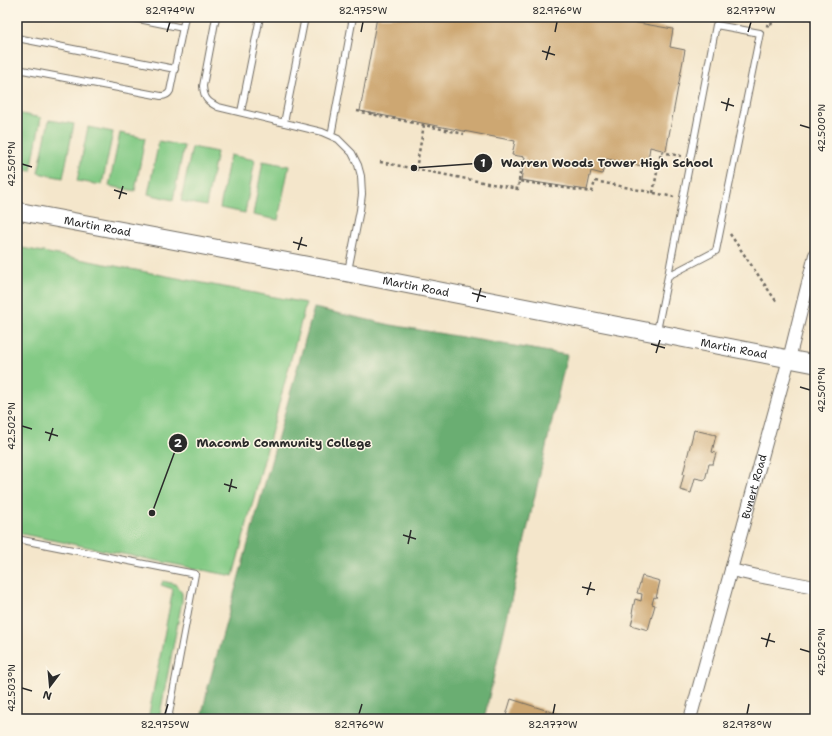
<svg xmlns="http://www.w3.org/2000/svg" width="832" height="736" font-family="'Shantell Sans',sans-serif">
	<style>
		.green { fill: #83ca85; stroke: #577a58 }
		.forest { fill: #6aae72; stroke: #4a6c4e }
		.building { fill: #cda772 }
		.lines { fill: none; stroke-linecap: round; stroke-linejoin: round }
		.lane-casing { stroke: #716c63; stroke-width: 8 }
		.street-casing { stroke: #716c63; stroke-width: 14 }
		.secondary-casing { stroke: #716c63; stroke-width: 19 }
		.path { stroke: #716c63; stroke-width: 2.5; stroke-dasharray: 3 3; stroke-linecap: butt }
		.lane { stroke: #fff; stroke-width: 6 }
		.street { stroke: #fff; stroke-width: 12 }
		.secondary { stroke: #fff; stroke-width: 17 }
		.ticks { fill: none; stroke: #2b2b2b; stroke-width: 1.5 }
		.labels { text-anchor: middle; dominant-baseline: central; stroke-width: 3; stroke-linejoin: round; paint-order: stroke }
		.street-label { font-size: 11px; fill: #2b2b2b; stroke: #fcf5e5 }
		.leader { fill: none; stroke: #2b2b2b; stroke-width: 1.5 }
		.callout-dot { fill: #2b2b2b; stroke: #fcf5e5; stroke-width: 1.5 }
		.mark-label { font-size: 12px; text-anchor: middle; font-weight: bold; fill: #fff }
		.callout-label { font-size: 12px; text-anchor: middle; font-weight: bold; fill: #2b2b2b; stroke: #fcf5e5; stroke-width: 3; stroke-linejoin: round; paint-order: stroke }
		.neatline { fill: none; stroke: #2b2b2b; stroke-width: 1.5 }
		.ticks-label { font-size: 10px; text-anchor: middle; fill: #2b2b2b }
	</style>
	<rect width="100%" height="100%" fill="#fcf5e5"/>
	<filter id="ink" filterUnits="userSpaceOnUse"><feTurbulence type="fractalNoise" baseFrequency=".025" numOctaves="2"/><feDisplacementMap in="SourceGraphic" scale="8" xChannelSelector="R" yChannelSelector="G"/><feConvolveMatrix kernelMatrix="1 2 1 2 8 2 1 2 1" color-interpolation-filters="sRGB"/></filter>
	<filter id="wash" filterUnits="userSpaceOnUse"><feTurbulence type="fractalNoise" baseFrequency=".012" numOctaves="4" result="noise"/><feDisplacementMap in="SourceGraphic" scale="16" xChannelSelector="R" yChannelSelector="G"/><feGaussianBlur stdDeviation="0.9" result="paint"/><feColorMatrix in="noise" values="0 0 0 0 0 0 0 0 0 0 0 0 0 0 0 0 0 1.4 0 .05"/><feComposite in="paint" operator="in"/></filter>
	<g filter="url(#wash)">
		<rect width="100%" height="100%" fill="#f4e6cb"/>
		<path class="green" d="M17 113 41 118 31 171 17 169Z
			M49 120 74 124 63 178 38 173Z
			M88 127 113 132 102 185 77 181Z
			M120 133 145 138 135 191 109 186Z
			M159 141 184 146 173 200 148 194Z
			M192 147 217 152 206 206 181 201Z
			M230 155 255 160 245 213 220 208Z
			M263 161 289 166 278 220 253 215Z
			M17 247 306 303 233 576 17 533Z
			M163 581 175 584 182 593V601L159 719H148L173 589 161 585Z"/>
		<path class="forest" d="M314 308 391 325 567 355 484 719H201L208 687Z"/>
		<g id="blocks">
			<path class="building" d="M377 17H628L627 21 673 29 670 47 685 50 666 151 650 147 647 167 607 159 602 174 591 171 587 190 521 180 525 157 512 155 515 141 360 111Z
				M694 430 716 435 712 452 716 453 713 464H709L705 480 695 478 691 493 680 490 684 474H683Z
				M642 576 660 581 656 598 654 597 652 604 655 605 648 630 631 625 634 614 632 613 635 599 641 601 642 594 637 593Z
				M511 699 564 716 563 719H505Z"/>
		</g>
	</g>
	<g filter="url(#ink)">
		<use href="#blocks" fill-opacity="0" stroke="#716c63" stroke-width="1"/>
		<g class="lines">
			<g class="lane-casing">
				<path id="lane" d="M129 17 183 28
					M216 17 203 86C204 99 208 102 218 107L322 132 338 139 352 153 358 165 361 176 362 194 360 210 348 271
					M17 38 175 69
					M17 69 161 96C165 96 168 95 170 91L185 17
					M241 112 260 17
					M284 123 305 17
					M331 136 353 17
					M657 331 668 276 716 25 760 33 716 251 668 276
					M17 539 195 574 168 719"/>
			</g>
			<g class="street-casing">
				<g id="street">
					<path d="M731 570 758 576 815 587"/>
					<path id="s1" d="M690 719 789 359 815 255"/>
				</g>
			</g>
			<g class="secondary-casing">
				<g id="secondary">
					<path id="s2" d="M17 211 348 273 789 359 815 364"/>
				</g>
			</g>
			<path class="path" d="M798 17 815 20
				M766 25 771 26 773 17
				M357 111 424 125
				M380 162 518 189 519 181 592 192 595 181 674 197
				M416 169 424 125 464 134
				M519 181 522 158
				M653 193 661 152 681 156
				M730 234 776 301"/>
			<use href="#lane" class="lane"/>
			<use href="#street" class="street"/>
			<use href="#secondary" class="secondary"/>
		</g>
	</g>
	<path class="ticks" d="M167 32 170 22M361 32 363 22M555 32 557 22M748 32 751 22M542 51 555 55M546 60 550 46M721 102 734 106M726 111 729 98M800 125 810 128M22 164 32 167M114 190 127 194M119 199 123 186M293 242 307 246M298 250 302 237M472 293 486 297M477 302 481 288M651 344 665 348M656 353 660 340M800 387 810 390M22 426 32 429M45 432 58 436M49 441 53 428M224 484 237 488M229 492 232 479M403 535 416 539M408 544 411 530M582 587 595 590M587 595 591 582M761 638 775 642M766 647 770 633M800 649 810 652M22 688 32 691M165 714 168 704M359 714 362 704M553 714 555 704M747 714 749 704"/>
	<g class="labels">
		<g class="street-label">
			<text stroke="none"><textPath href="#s2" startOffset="82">Martin Road</textPath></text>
			<text stroke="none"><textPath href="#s2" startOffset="406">Martin Road</textPath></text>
			<text stroke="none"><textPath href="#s2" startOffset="730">Martin Road</textPath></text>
			<text stroke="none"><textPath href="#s1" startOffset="241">Bunert Road</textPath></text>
		</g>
	</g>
	<path class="leader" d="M414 168L483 163M152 513L178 443"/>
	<g class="callout-dot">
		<circle cx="414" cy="168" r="4"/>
		<circle cx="152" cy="513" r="4"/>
		<circle cx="483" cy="163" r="10"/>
		<circle cx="178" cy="443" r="10"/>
	</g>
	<g class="mark-label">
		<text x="483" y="167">1</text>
		<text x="178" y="447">2</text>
	</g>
	<g class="callout-label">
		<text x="607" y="167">Warren Woods Tower High School</text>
		<text x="284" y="447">Macomb Community College</text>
	</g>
	<rect width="832" height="736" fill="none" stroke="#fcf5e5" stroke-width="44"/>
	<g transform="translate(50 686) rotate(196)" stroke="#fcf5e5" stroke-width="3" paint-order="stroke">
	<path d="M0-3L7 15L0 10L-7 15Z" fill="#2b2b2b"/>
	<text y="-6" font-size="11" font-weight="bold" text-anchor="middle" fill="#2b2b2b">N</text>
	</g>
	<rect x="22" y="22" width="788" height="692" class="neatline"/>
	<g class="ticks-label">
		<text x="170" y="14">82.974°W</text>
		<text x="363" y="14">82.975°W</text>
		<text x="557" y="14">82.976°W</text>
		<text x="751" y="14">82.977°W</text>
		<text transform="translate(821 128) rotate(-90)" y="4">42.500°N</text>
		<text transform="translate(11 164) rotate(-90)" y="4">42.501°N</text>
		<text transform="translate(821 390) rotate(-90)" y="4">42.501°N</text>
		<text transform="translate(11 426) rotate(-90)" y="4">42.502°N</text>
		<text transform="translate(821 652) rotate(-90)" y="4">42.502°N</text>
		<text transform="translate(11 688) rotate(-90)" y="4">42.503°N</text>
		<text x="165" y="728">82.975°W</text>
		<text x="359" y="728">82.976°W</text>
		<text x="553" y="728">82.977°W</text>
		<text x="747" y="728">82.978°W</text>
	</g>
</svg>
